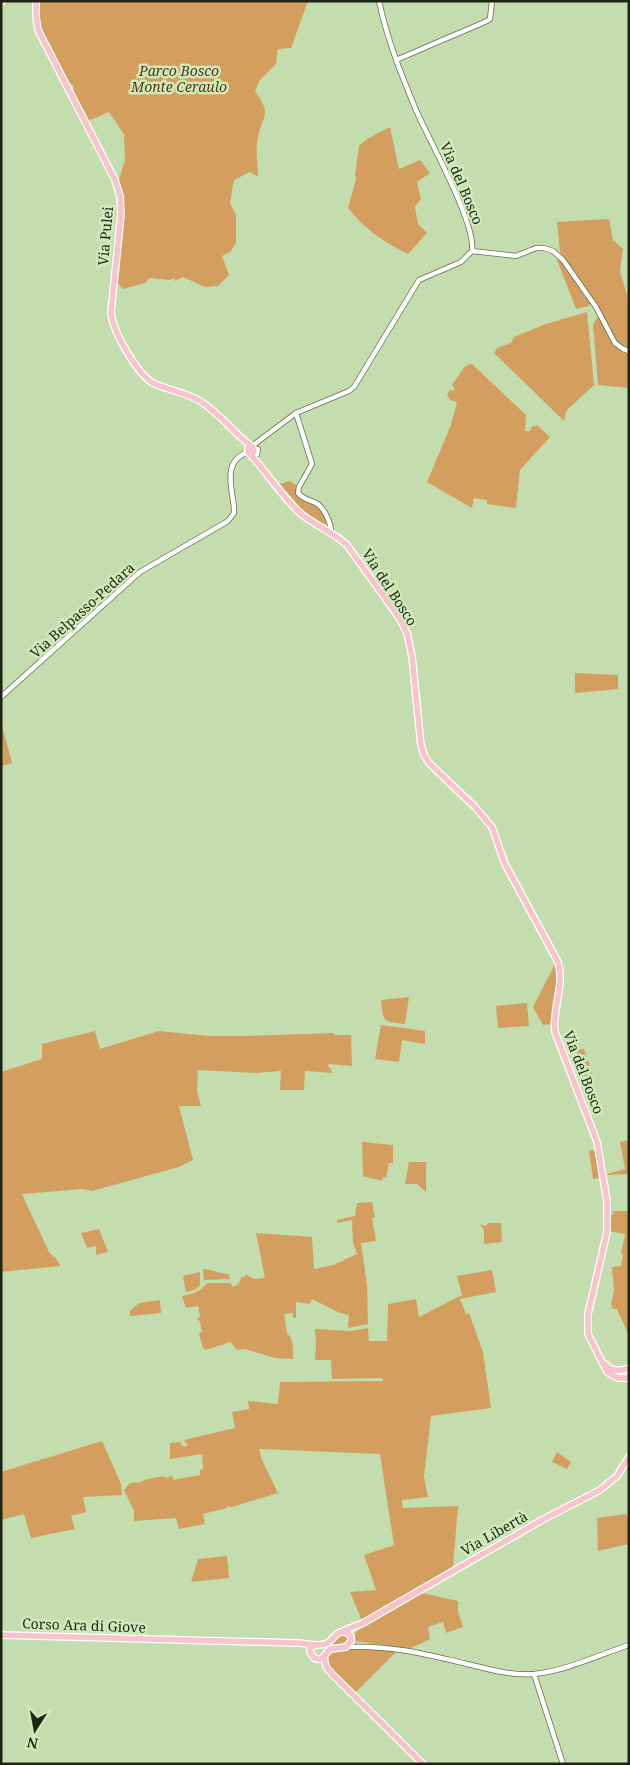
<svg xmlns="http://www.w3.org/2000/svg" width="630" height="1765" font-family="'Noto Serif',serif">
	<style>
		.green { fill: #d49f5e }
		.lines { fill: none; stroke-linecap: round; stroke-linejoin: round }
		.minor-casing { stroke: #5d7249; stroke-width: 6 }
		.major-casing { stroke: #fff; stroke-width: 8 }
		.minor { stroke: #fff; stroke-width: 4.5 }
		.major { stroke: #f8c4cb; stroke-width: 5.5 }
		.labels { text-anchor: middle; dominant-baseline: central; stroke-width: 5; stroke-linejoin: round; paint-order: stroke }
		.park-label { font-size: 14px; font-style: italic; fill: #523816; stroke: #d1eabc }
		.street-label { font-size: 14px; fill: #1d2615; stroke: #d1eabc }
	</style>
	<rect width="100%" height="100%" fill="#c4ddaf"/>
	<path class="green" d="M39 1H308L291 48 278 49 276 64 260 80 255 91C273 116 262 114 258 138 255 150 258 165 258 177L250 172 234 180 230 203 236 215V243L230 252 222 256 229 275 218 286 205 287 183 277 175 281 174 278 170 280 150 278 145 283 123 289 117 282 124 210 122 194 118 182 125 160 124 136H125L109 112 88 121 73 91 74 87 72 84H69L40 26 38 15Z
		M390 127 399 169 420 160 430 173 417 182 421 199 415 207 418 224 427 233 408 254C382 241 366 230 348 208L356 179 355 174 359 146 367 139Z
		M609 219 613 240 623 249 620 271 629 302V348L623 346 617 342 573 269 560 252 557 222Z
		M560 259 585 293 584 297 588 298 591 303 589 306 576 309 557 260Z
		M587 312 594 385 566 411 564 421 494 353 497 348 511 343 514 337 546 324Z
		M597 318H600L616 346 629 353V388L598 385 593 324Z
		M472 364 526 415 525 431H530L533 425 535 427 537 425 550 437 520 470 516 508 487 504V500L474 498 472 508 427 482 451 425 457 402 450 400 447 395 450 389 452 391 455 389 452 385 465 366 466 367 467 365Z
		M290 481 297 486C292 502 310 499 318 507 322 511 324 518 326 523L325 525 303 511 280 484Z
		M575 673 618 675V689L575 693Z
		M1 722 12 763 1 766Z
		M555 964C559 984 555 1004 550 1024L543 1025 533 1007Z
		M409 997 405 1024C383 1022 383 1022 381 1000Z
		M527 1003 529 1026 498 1028 496 1006Z
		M381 1025 425 1031V1044L402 1040 399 1062 375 1059Z
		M95 1031 100 1049 159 1031 209 1036H245L334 1033V1035H351L352 1066 327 1064 333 1073 305 1071 304 1090H280L281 1071 256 1073 198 1070 197 1091 201 1106H179L193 1160 179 1167 92 1191 83 1189 22 1194C30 1213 40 1231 48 1250 51 1256 58 1258 60 1266L1 1272V1072L42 1059V1044Z
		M584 1049 593 1075 579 1077 582 1070 577 1052 575 1050Z
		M629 1140V1174L608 1175 607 1174 625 1169 620 1142Z
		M362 1142 393 1145V1163H389L386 1178 383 1177 382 1181 363 1176Z
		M594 1150 597 1153 601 1176 598 1178 593 1179 589 1151Z
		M409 1162H426V1192L417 1184H405Z
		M372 1202 375 1217 372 1218 376 1241 361 1243 367 1284 368 1324 348 1328 349 1315 340 1313 312 1299 310 1304 296 1302V1318H293V1313L284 1314 287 1333C294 1339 293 1350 293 1359L275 1358 245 1349 237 1350 230 1342 206 1350 203 1348 199 1333 202 1332 200 1322 197 1318 200 1317 198 1306 186 1308 182 1296C193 1294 200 1292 207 1283H230L233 1287 239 1284 241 1277H245V1274L254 1279 265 1278 256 1233 312 1237 314 1269 333 1265 357 1254 353 1242 352 1220 337 1223V1220L355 1216 357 1203Z
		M611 1211H629V1336L617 1309H613L611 1304 614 1291 612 1267 621 1266 623 1255 621 1253 625 1234 609 1231 611 1215 613 1214 614 1212Z
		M488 1223H501L502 1242 484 1244V1230L480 1224 486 1226Z
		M99 1229 108 1252 96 1255V1246L87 1248 81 1233Z
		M203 1269C212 1269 218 1274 229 1274L230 1279 204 1280Z
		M492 1270 496 1292 460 1299 466 1314 469 1313 483 1352 491 1408 431 1416 424 1477 428 1497 402 1500 403 1508 458 1506 453 1567 362 1621 350 1592 376 1590 364 1555 394 1545 380 1454 259 1449 262 1460 278 1493 232 1507 227 1506V1508L203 1514 205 1524 179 1529 176 1518 134 1521V1511L124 1490 129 1484 134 1482 139 1483 144 1480 163 1476 167 1478 172 1475 173 1480 200 1475V1470L203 1469 202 1454 170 1459V1443L181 1442V1445L185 1447 188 1445 184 1440 235 1428 232 1412 249 1409 248 1401 278 1404 280 1382 383 1381 382 1378 332 1379 331 1360H315L316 1345 315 1330 316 1329 351 1331 368 1328 369 1341H387L388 1304 416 1299 419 1317 462 1295 457 1276Z
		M200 1272V1285L196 1289 186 1292 183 1276Z
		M160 1300 161 1313 130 1316V1311L139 1303Z
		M102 1441 121 1484 122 1495 83 1497 86 1512 71 1516 75 1529 31 1538 24 1514 1 1520V1472Z
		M557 1452 571 1462 567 1469 552 1462Z
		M626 1514 629 1518V1544L598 1551 597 1518Z
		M227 1556 229 1578 191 1582 198 1559Z
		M422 1593 458 1601V1612L463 1627 446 1633 443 1622 428 1627 430 1639 409 1649 356 1641 354 1636 357 1631Z
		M346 1634 348 1638 346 1644 342 1646H330L329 1644 337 1635Z
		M360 1648 395 1650V1653L356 1692 331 1668 328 1659 329 1654 334 1651Z"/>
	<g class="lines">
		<g class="minor-casing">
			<path id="minor" d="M396 60 487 21 490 19 492 1
				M472 251 516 256 536 248H544L553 251 563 260 596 307 615 343 623 349 629 351
				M296 413 312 464 299 487 298 493C303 499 309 500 316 503 324 507 331 523 331 532
				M252 446 296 413 349 391 354 387 419 280 461 262 472 251C476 223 429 140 416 110 401 74 387 39 379 1
				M257 454 258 449
				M1 697 140 572 228 521 234 513V508C232 487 222 461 248 452
				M346 1647C390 1645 425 1654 467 1664 488 1669 512 1676 534 1674 565 1671 599 1655 629 1645
				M534 1674 563 1764"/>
		</g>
		<g class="major-casing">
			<path id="major" d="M36 1V17L38 30 115 180 120 196 121 214 111 312C112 330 137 374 153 383 169 391 188 392 203 403 221 415 234 433 251 446
				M1 2 2 1
				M249 453 254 452 253 447 248 448V452C266 471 280 494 299 512 313 525 332 531 347 545L400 619 407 633 412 657 421 745 424 755 429 763 475 807 492 827 505 864 558 962C565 986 552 1008 555 1032L597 1142 607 1201V1232L588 1314V1334L607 1372 618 1378H629
				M605 1364C612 1371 619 1372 629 1368
				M343 1631 363 1623 542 1520 600 1490 617 1476 629 1457
				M1 1635 297 1643C305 1643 317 1647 325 1644 335 1641 335 1628 348 1633L351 1637V1641L346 1647 330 1649C324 1655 323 1662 314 1658L310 1652V1648L316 1645
				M324 1657 326 1667 332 1674 423 1764"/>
		</g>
		<use href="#minor" class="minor"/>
		<use href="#major" class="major"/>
	</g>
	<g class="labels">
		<g class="park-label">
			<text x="179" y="70">Parco Bosco<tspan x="179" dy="16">Monte Ceraulo</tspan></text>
		</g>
		<g class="street-label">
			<text transform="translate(462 183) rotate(67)">Via del Bosco</text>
			<text transform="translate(105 236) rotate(-85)">Via Pulei</text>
			<text transform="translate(390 587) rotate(57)">Via del Bosco</text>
			<text transform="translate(82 610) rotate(-42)">Via Belpasso-Pedara</text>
			<text transform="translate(584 1072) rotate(69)">Via del Bosco</text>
			<text transform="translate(494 1533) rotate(-30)">Via Libertà</text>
			<text transform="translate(84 1625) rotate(2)">Corso Ara di Giove</text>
		</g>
	</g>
	<rect width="630" height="1765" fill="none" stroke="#1d2615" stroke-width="5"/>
	<g transform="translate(35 1730) rotate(191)" stroke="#d1eabc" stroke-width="4" paint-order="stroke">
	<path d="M0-4L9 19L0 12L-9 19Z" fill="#1d2615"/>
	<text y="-8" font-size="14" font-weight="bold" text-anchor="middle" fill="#1d2615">N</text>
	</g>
</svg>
